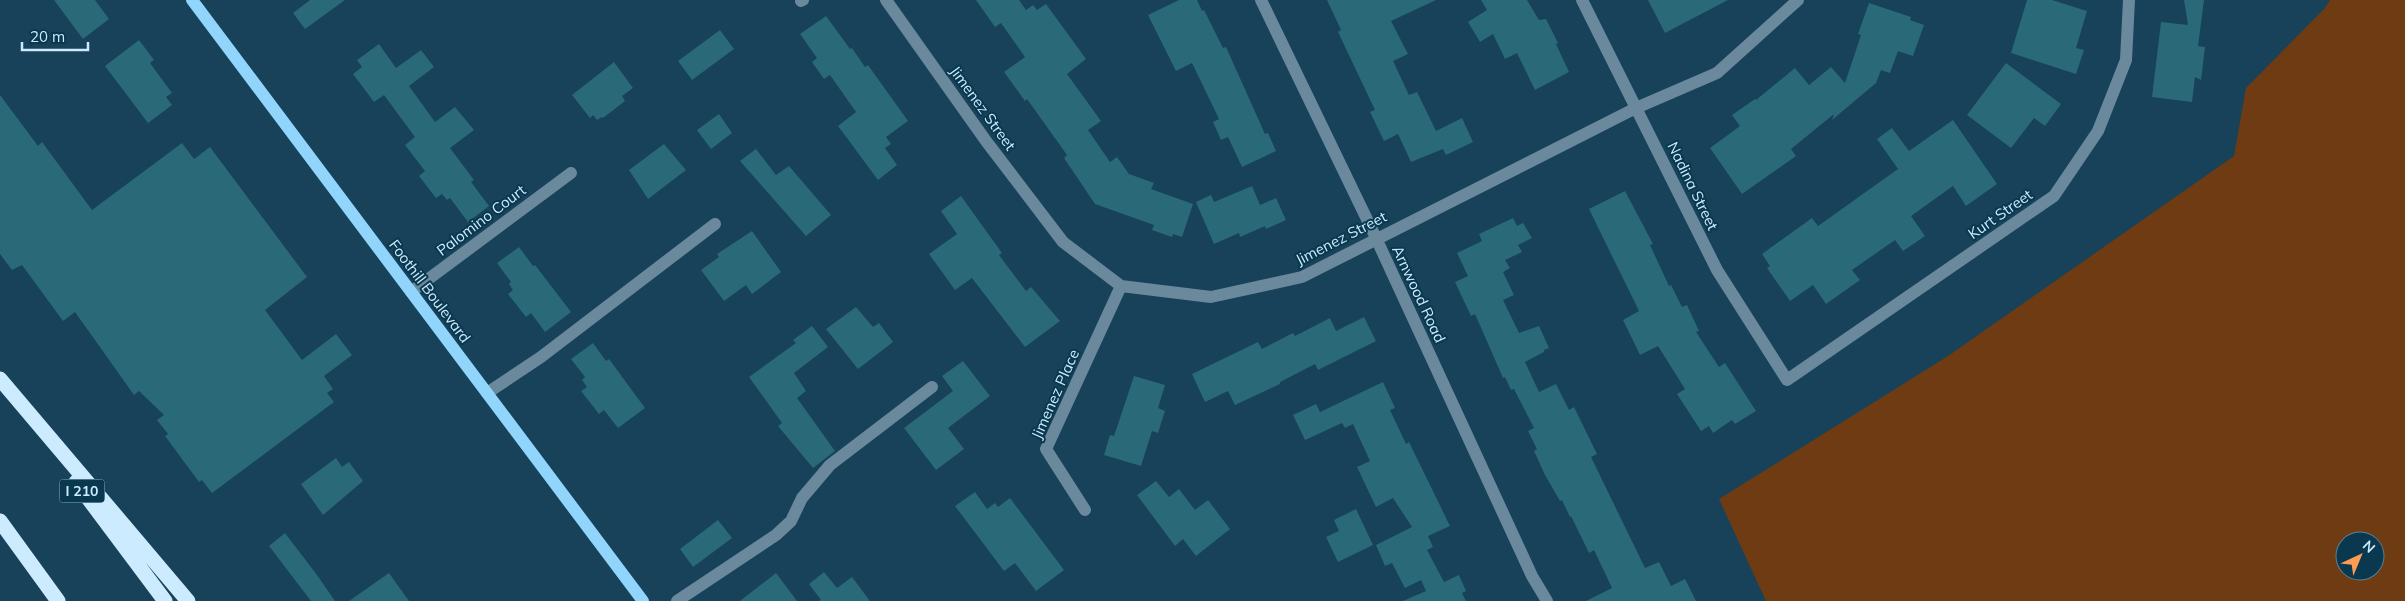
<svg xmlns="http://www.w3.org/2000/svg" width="2405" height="601" font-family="Mulish,sans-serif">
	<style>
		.green { fill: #6e3b12; fill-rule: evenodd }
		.building { fill: #2a6977 }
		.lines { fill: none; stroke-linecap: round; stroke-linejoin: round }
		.minor { stroke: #6a899d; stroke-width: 12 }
		.major { stroke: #91d4fc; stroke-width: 12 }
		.highway { stroke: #ccebfe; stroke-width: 15 }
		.labels { text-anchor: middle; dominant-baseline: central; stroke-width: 4; stroke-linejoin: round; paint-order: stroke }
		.shield { fill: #09384f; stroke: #92b5ca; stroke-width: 1 }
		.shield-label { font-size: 14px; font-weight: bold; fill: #cdebff }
		.street-label { font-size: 15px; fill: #cdebff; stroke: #09384f }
	</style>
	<rect width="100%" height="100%" fill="#17425a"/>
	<path class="green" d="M2330 0H2405V601H1766L1719 499 1948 356 2234 156 2246 88 2324 9ZM2345 541H2375V571H2345Z"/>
	<path class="building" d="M54 0H95L109 19 83 39Z
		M310 0H345L305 29 293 13Z
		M976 0H1019L1026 10 1033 5 1037 10 1046 4 1086 59 1067 74 1101 121 1088 130 1110 162 1117 157 1129 174 1154 183 1151 189 1193 204 1182 237 1173 234 1172 237 1152 230 1154 225 1095 204 1064 158 1067 155 1027 99 1025 101 1004 72 1025 57 1001 23 995 27Z
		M1179 0H1197L1202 11 1204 10 1223 48 1226 47 1265 134 1268 133 1276 151 1242 167 1228 137 1221 140 1213 122 1219 119 1192 63 1176 71 1148 15Z
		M1327 0H1436L1391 21 1408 54 1393 61 1409 95 1417 92 1436 131 1462 118 1473 142 1446 155 1443 149 1411 162 1398 134 1384 141 1370 112 1375 110 1338 32 1341 30Z
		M1481 0H1527L1539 20 1546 19 1558 43 1556 44 1569 72 1535 90 1517 53 1505 59 1493 34 1480 42 1468 22 1487 10Z
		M1648 0H1728L1665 33Z
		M2027 0H2052L2087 11 2076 48 2084 50 2076 74 2011 53Z
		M2184 0H2204L2198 46 2205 47 2201 80 2195 77 2192 102 2152 97 2161 22 2188 25Z
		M1869 3 1911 17 1910 20 1924 25 1913 56 1898 51 1890 73 1881 70 1876 83 1832 120 1834 114 1791 149 1796 156 1742 194 1710 148 1740 126 1732 115 1755 99 1756 100 1795 68 1809 85 1831 67 1845 83 1861 35 1858 34Z
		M826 16 850 49 852 48 865 67 868 65 908 121 886 137 891 144 885 148 897 165 878 180 838 126 856 112 830 75 824 79 812 62 817 58 800 34Z
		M720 30 734 49 692 80 678 61Z
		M139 40 154 60 150 63 172 93 166 97 172 105 148 123 105 66Z
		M379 44 396 68 421 50 434 67 409 86 435 122 455 107 474 130 450 148 474 180 471 182 489 206 468 222 450 198 447 200 442 194 436 198 419 176 425 171 405 145 415 137 384 95 374 102 353 74 362 67 357 60Z
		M614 62 633 88 622 96 625 101 603 118 602 117 597 120 593 115 590 118 572 95Z
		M2006 63 2061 104 2045 126 2034 118 2011 148 1967 115Z
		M0 95 38 146 42 142 92 210 182 143 194 159 210 147 307 277 265 310 302 360 336 334 352 355 324 376 333 389 327 393 334 402 212 493 202 480 199 482 165 436 168 434 157 420 164 415 139 391 134 395 75 312 63 321 22 265 12 270 0 254Z
		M719 114 732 133 711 149 697 130Z
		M1953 120 1997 184 1966 206 1953 186 1911 216 1925 236 1903 251 1895 240 1852 270 1860 280 1826 304 1813 285 1790 301 1767 268 1770 266 1762 254 1812 218 1818 226 1898 169 1877 139 1892 128 1909 151Z
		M664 144 686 170 648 199 629 170Z
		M756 149 776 175 789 166 831 215 806 236 740 161Z
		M1252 186 1260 205 1276 198 1286 220 1266 229 1265 226 1240 237 1239 233 1214 244 1196 202 1211 195 1214 202Z
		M1625 191 1653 244 1650 245 1669 286 1671 285 1682 307 1687 305 1699 331 1696 332 1719 367 1725 363 1756 411 1735 424 1732 420 1713 433 1709 426 1701 431 1677 394 1685 389 1658 346 1640 355 1623 320 1639 311 1589 209Z
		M961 196 1002 253 999 255 1026 291 1031 287 1060 321 1025 347 972 278 955 290 929 254 957 234 941 211Z
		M1513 218 1517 226 1523 223 1532 238 1518 245 1522 252 1505 260 1510 268 1503 272 1514 295 1503 300 1519 333 1539 326 1549 348 1544 350V352L1525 362 1539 392 1556 384 1569 410 1574 407 1597 454 1591 457 1645 568 1659 562 1671 586 1685 579 1696 601H1586L1612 588 1594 550 1589 553 1571 516 1570 517 1562 500 1560 501 1545 475 1534 451 1537 449 1528 431 1534 428 1514 389 1511 390 1505 377 1503 378 1475 314 1471 316 1455 282 1468 276 1457 253 1482 241 1479 234Z
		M752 231 781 272 752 294 746 285 724 301 701 270 719 257 717 254Z
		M519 247 533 266 535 265 571 312 545 332 531 313 526 317 508 294 513 290 509 284 511 282 497 263Z
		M856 307 873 327 879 323 893 342 858 369 826 329Z
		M1364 317 1376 341 1318 370 1315 364 1280 382V384L1235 405 1228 391 1205 402 1192 374 1258 342 1262 349 1293 333 1295 336 1330 318 1336 331Z
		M812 326 828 347 794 373 806 391 797 398 835 451 813 468 778 426 782 423 749 377 796 343 793 340Z
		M593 343 606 361 609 359 645 408 618 428 604 410 599 414 581 391 587 387 582 380 585 377 571 359Z
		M963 361 990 396 948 428 964 449 936 470 904 428 953 391 942 376Z
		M1134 376 1165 385 1158 408 1165 411 1158 433 1152 431 1141 466 1104 455 1110 435 1114 436Z
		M1383 382 1395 408 1390 410 1406 444 1409 442 1450 526 1428 536 1433 547 1427 550 1444 582 1459 575 1466 591 1462 593 1466 601H1403L1426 591 1421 580 1405 588 1392 563 1385 566 1376 545 1412 527 1393 498 1376 507 1357 467 1370 461 1353 424 1345 428 1342 423 1305 440 1293 415 1316 404 1320 412Z
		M336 458 342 467 349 462 363 481 323 515 301 484Z
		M1156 481 1169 497 1179 489 1195 510 1208 500 1230 529 1196 556 1183 539 1175 546 1137 495Z
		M975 492 987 509 995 503 998 507 1010 498 1064 570 1036 591 1015 563 1004 571 955 506Z
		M1356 509 1373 545 1338 562 1326 537 1339 531 1334 520Z
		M718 520 732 538 693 567 680 549Z
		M285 533 317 575 335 601H311L269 546Z
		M824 572 837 588 852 577 870 601H819L821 600 809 584Z
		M389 573 409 601H349Z
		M776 573 797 601H740Z"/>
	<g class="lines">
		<path class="minor" d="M886 0 986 141 1063 242 1121 286 1211 297 1302 277 1636 108 1717 73 1798 0
			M1261 0 1376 238 1532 576 1547 601
			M1582 0 1717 270 1787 380 2054 196 2098 131 2126 60 2129 0
			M801 1 803 0
			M411 292 571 173
			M487 393 541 357 715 224
			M1085 510 1046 449 1121 286
			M677 601 776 535 791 521 802 498 830 465 932 387"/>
		<path class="major" d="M192 0 643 601"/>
		<path class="highway" d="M0 379 188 601
			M76 482 165 601
			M0 521 58 601"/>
	</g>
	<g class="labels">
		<rect class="shield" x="59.5" y="479.5" width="45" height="23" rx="4"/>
		<g class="shield-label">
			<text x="82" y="491">I 210</text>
		</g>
		<g class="street-label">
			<text transform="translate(983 108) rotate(54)">Jimenez Street</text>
			<text transform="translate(1693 186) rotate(64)">Nadina Street</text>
			<text transform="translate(2000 214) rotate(-35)">Kurt Street</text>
			<text transform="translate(481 220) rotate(-37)">Palomino Court</text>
			<text transform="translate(1341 238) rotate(-27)">Jimenez Street</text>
			<text transform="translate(430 291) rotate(53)">Foothill Boulevard</text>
			<text transform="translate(1419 294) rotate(65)">Arnwood Road</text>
			<text transform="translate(1055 394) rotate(-66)">Jimenez Place</text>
		</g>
	</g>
	<g transform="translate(2360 556) rotate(44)"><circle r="24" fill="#09384f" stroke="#578095"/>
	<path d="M0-4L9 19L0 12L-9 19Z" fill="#fd9d54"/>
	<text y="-8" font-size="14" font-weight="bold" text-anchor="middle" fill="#cdebff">N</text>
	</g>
	<path d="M22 42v8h66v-8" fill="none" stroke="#cdebff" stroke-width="2.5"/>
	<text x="30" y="42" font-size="15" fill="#cdebff" stroke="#09384f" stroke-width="4" paint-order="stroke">20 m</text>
</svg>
